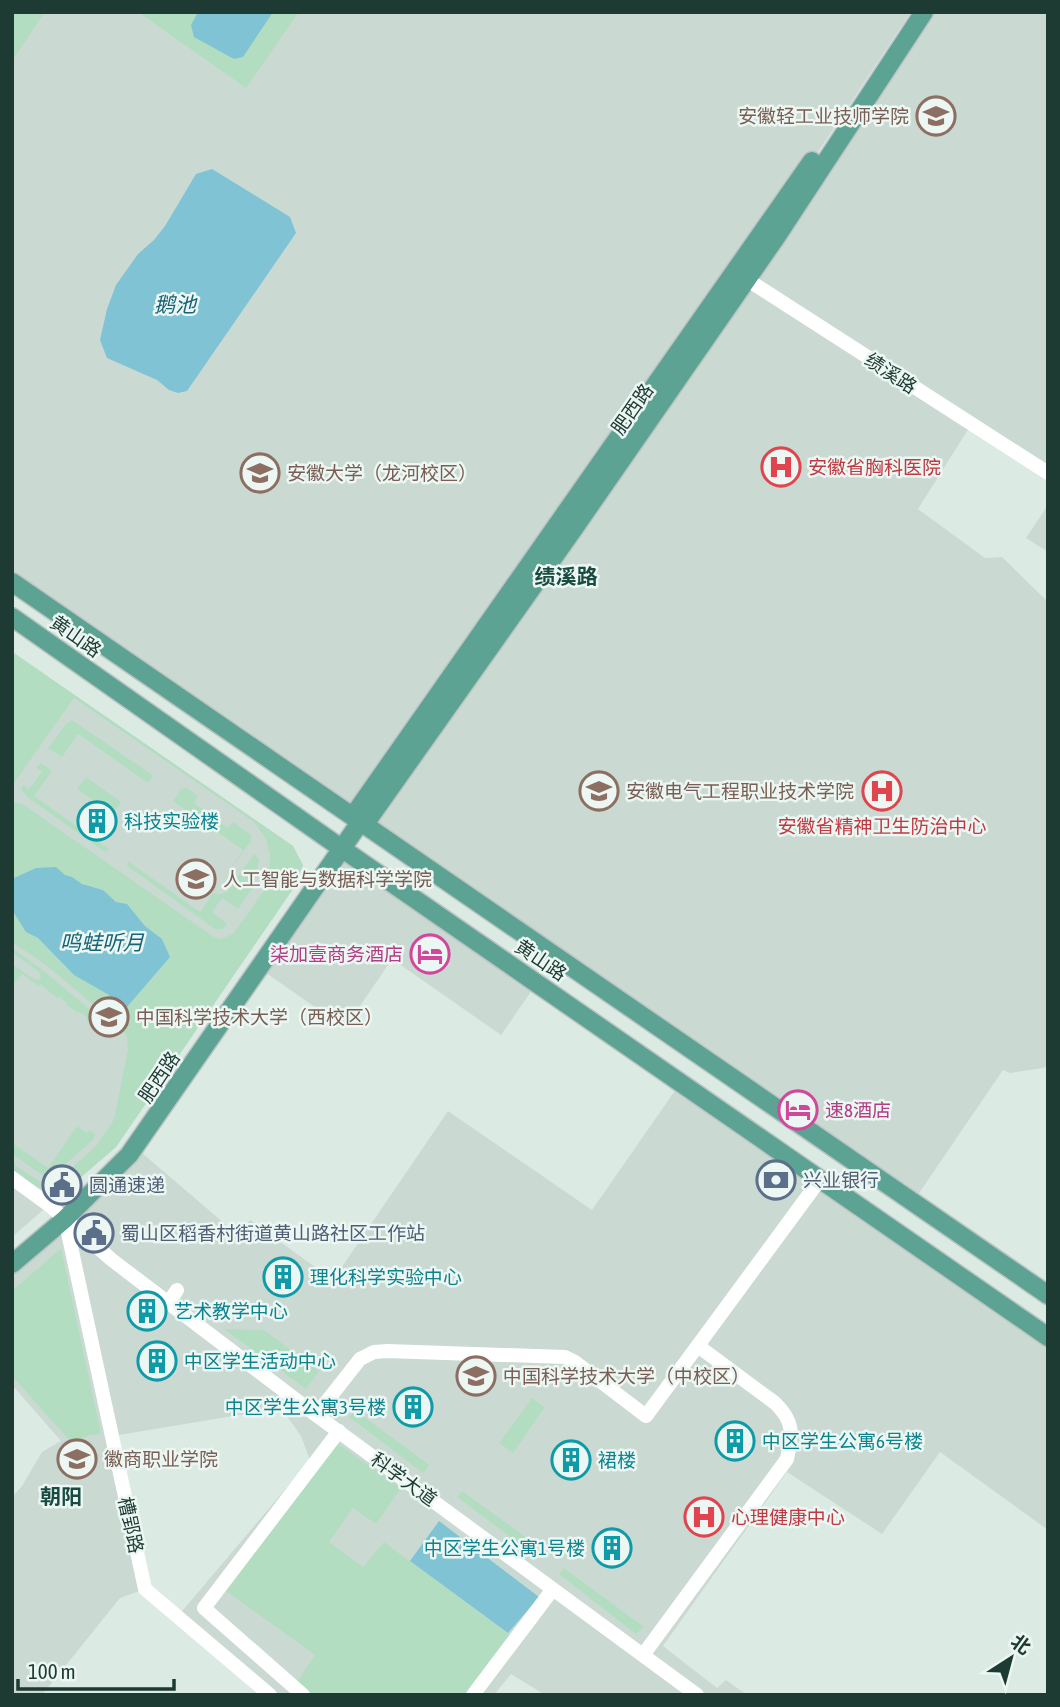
<svg xmlns="http://www.w3.org/2000/svg" width="1060" height="1707" font-family="'Asap Condensed','Noto Sans SC',sans-serif">
	<style>
		.built { fill: #cadad3 }
		.green { fill: #b3ddc0 }
		.water { fill: #7fc3d4 }
		.lines { fill: none; stroke-linecap: round; stroke-linejoin: round }
		.major-casing { stroke: #bbc4c2; stroke-width: 21 }
		.minor { stroke: #fff; stroke-width: 14 }
		.major { stroke: #5da394; stroke-width: 18 }
		.labels { text-anchor: middle; dominant-baseline: central; stroke-width: 5; stroke-linejoin: round; paint-order: stroke }
		.education-label { font-size: 19px; fill: #785e54; stroke: #ecf6f2; text-anchor: start }
		.street-label { font-size: 19px; fill: #1d3a33; stroke: #ecf6f2 }
		.health-label { font-size: 19px; fill: #be3a42; stroke: #ecf6f2; text-anchor: start }
		.culture-label { font-size: 19px; fill: #0d838f; stroke: #ecf6f2; text-anchor: start }
		.hotel-label { font-size: 19px; fill: #b23c85; stroke: #ecf6f2; text-anchor: end }
		.service-label { font-size: 19px; fill: #4e5e75; stroke: #ecf6f2; text-anchor: start }
		.water-label { font-size: 21px; font-style: italic; fill: #146378; stroke: #ecf6f2 }
		.neighbourhood-label { font-size: 21px; font-weight: bold; fill: #184c42; stroke: #ecf6f2 }
	</style>
	<rect width="100%" height="100%" fill="#dceae4"/>
	<path class="built" d="M12 12H911L782 206 353 816 12 580Z
		M924 12H1048V473L971 425 918 509 985 558 1002 557 1048 602V1066L1043 1068 1010 1073 1003 1070 913 1202 365 824Z
		M1048 505V552L1026 538Z
		M12 652 293 846 303 865 295 886 116 1147 12 1237Z
		M341 848 537 983 501 1035 392 959 345 1028 259 968Z
		M681 1082 1048 1337V1530L940 1452 882 1534 787 1472 663 1646 717 1688 726 1680 747 1695H545L511 1674 494 1695H270L178 1616 310 1460 301 1436 281 1408 113 1436 145 1589 120 1598 42 1695H12V1497L22 1486 42 1452 61 1441 12 1385V1264L135 1147 238 1235 250 1220 333 1280 448 1111 592 1210Z"/>
	<path class="green" d="M12 12H45L12 61Z
		M138 12H299L246 88Z
		M14 653 293 846 303 865 295 886 116 1147 72 1185C61 1183 61 1186 51 1189 40 1193 21 1175 12 1168V1163L42 1183H54L96 1146 112 1123 115 1115 128 1049 127 1037 121 1028 47 966 12 942V909L26 932 38 938 74 975 109 995 121 1014 170 957 162 939 145 926 127 905 116 902 103 890 82 884 72 877 65 875 56 867 12 879V803H19L24 805 214 937 221 939 233 934 265 889 269 872 270 855 266 839 254 822 74 698 12 786V655Z
		M72 720 151 774 152 777 148 783 78 734 62 757 48 748 66 724Z
		M41 763 52 771 34 796 109 849 105 852 27 797 21 789 23 785 29 789 42 772 36 767Z
		M86 777 121 802 112 814 77 789Z
		M184 788H187L198 796 194 803 228 828 233 822 251 835V841L222 881 243 850 173 801 181 789Z
		M254 854 259 859 254 886 238 909 222 898 212 912 227 924C224 929 221 930 215 929L127 866 128 861 200 912 213 893 220 894 227 892Z
		M12 948 44 971 113 1029 112 1038 86 1020 87 1017 79 1012 78 1013 66 1005 67 1003 59 997 57 998 40 984 39 986 22 974 12 986V964L34 979 39 980 41 978 39 972 12 952Z
		M77 1126 87 1133 89 1130 95 1134 94 1139 52 1176 45 1177 12 1154V1143L48 1168Z
		M61 1248 101 1434 90 1435 72 1443 12 1376V1291Z
		M224 1329 264 1330 319 1371 306 1389Z
		M532 1398 545 1407 513 1453 499 1443Z
		M355 1410 429 1465 423 1473 349 1417Z
		M337 1443 401 1488 376 1524 353 1508 329 1542 363 1567 384 1542 521 1643 483 1695H314L297 1682 315 1655 222 1588Z
		M462 1491 535 1544 529 1551 457 1497Z
		M564 1568 644 1627 636 1634 559 1574Z"/>
	<path class="water" d="M198 12H273L243 57 234 59 194 37 191 25Z
		M212 169 290 217 296 233 187 391 178 393 169 390 157 380 107 358 100 340 107 309 116 285 138 254 154 240 165 226 196 174Z
		M56 867 65 875 72 877 82 884 103 890 116 902 127 904 145 926 162 939 170 957 121 1014 109 995 74 975 38 938 26 932 12 910V879L36 868Z
		M439 1521 539 1597 508 1633 410 1561Z"/>
	<g class="lines">
		<g class="major-casing">
			<path id="major" d="M12 582 1048 1295
				M12 617 341 848 1048 1337
				M353 816 812 161
				M365 824 573 530 777 236 924 12
				M12 1264 65 1219 129 1155 361 821"/>
		</g>
		<path class="minor" d="M740 275 1048 473
			M12 1178 49 1205 112 1260 316 1415 697 1695
			M65 1219 145 1589 270 1695
			M169 1302 177 1290
			M316 1415 360 1359 374 1352 387 1351 565 1357 575 1362 646 1416 821 1178
			M643 1655 787 1459C792 1434 795 1422 775 1403L698 1346
			M303 1695 204 1608 339 1431
			M473 1695 553 1589"/>
		<use href="#major" class="major"/>
	</g>
	<defs>
		<g id="university-ring" transform="scale(2.0125)"><circle r="9.5" fill="#ecf6f2" stroke="#8d6e63" stroke-width="1.5"/><path d="M0-5L7-2L0 1L-7-2ZM-4 1L0 2.5L4 1V4Q0 6-4 4Z" fill="#8d6e63"/></g>
		<g id="hospital-ring" transform="scale(2.0125)"><circle r="9.5" fill="#ecf6f2" stroke="#e0444e" stroke-width="1.5"/><path d="M-5-5h3v3.5h4V-5h3V5h-3V1.5h-4V5h-3Z" fill="#e0444e"/></g>
		<g id="building-ring" transform="scale(2.0125)"><circle r="9.5" fill="#ecf6f2" stroke="#0f9aa8" stroke-width="1.5"/><path d="M-4-6H4V6H1V3H-1V6H-4ZM-2.5-4.3h1.7v1.8h-1.7ZM.8-4.3h1.7v1.8H.8ZM-2.5-1h1.7V.8h-1.7ZM.8-1h1.7V.8H.8Z" fill="#0f9aa8"/></g>
		<g id="hotel-ring" transform="scale(2.0125)"><circle r="9.5" fill="#ecf6f2" stroke="#d1479c" stroke-width="1.5"/><path d="M-6-4.5h1.5V1H6V5H4.5V3h-9V5H-6ZM-4 0a1.8 1.8 0 1 1 3.6 0ZM.5 0V-2.5h3Q6-2.5 6 0Z" fill="#d1479c"/></g>
		<g id="bank-ring" transform="scale(2.0125)"><circle r="9.5" fill="#ecf6f2" stroke="#5c6f8a" stroke-width="1.5"/><path d="M-6-4H6V4H-6ZM0-2.3a2.3 2.3 0 1 0 0 4.6a2.3 2.3 0 1 0 0-4.6Z" fill="#5c6f8a"/></g>
		<g id="civic-ring" transform="scale(2.0125)"><circle r="9.5" fill="#ecf6f2" stroke="#5c6f8a" stroke-width="1.5"/><path d="M-.6-6.5H3V-4.5H.6V-3L4-1V1h2V6H-6V1h2V-1L-.6-3ZM-1.2 2.5V6h2.4V2.5Z" fill="#5c6f8a"/></g>
	</defs>
	<g fill-rule="evenodd">
		<use href="#university-ring" x="936" y="116"/>
		<use href="#hospital-ring" x="781" y="467"/>
		<use href="#university-ring" x="260" y="473"/>
		<use href="#university-ring" x="599" y="791"/>
		<use href="#hospital-ring" x="882" y="791"/>
		<use href="#building-ring" x="97" y="821"/>
		<use href="#university-ring" x="196" y="879"/>
		<use href="#hotel-ring" x="430" y="954"/>
		<use href="#university-ring" x="109" y="1017"/>
		<use href="#hotel-ring" x="798" y="1110"/>
		<use href="#bank-ring" x="776" y="1180"/>
		<use href="#civic-ring" x="62" y="1185"/>
		<use href="#civic-ring" x="94" y="1233"/>
		<use href="#building-ring" x="283" y="1277"/>
		<use href="#building-ring" x="147" y="1311"/>
		<use href="#building-ring" x="157" y="1361"/>
		<use href="#university-ring" x="476" y="1376"/>
		<use href="#building-ring" x="413" y="1407"/>
		<use href="#building-ring" x="735" y="1441"/>
		<use href="#university-ring" x="77" y="1459"/>
		<use href="#building-ring" x="571" y="1460"/>
		<use href="#hospital-ring" x="704" y="1517"/>
		<use href="#building-ring" x="612" y="1548"/>
	</g>
	<g class="labels">
		<g class="education-label">
			<text x="909" y="116" text-anchor="end">安徽轻工业技师学院</text>
			<text x="287" y="473">安徽大学（龙河校区）</text>
			<text x="626" y="791">安徽电气工程职业技术学院</text>
			<text x="223" y="879">人工智能与数据科学学院</text>
			<text x="136" y="1017">中国科学技术大学（西校区）</text>
			<text x="503" y="1376">中国科学技术大学（中校区）</text>
			<text x="104" y="1459">徽商职业学院</text>
		</g>
		<g class="street-label">
			<text transform="translate(891 373) rotate(33)">绩溪路</text>
			<text transform="translate(632 409) rotate(-55)">肥西路</text>
			<text transform="translate(76 636) rotate(35)">黄山路</text>
			<text transform="translate(541 960) rotate(34)">黄山路</text>
			<text transform="translate(159 1077) rotate(-56)">肥西路</text>
			<text transform="translate(404 1479) rotate(36)">科学大道</text>
			<text transform="translate(131 1525) rotate(78)">槽郢路</text>
		</g>
		<g class="health-label">
			<text x="808" y="467">安徽省胸科医院</text>
			<text x="882" y="826" text-anchor="middle">安徽省精神卫生防治中心</text>
			<text x="731" y="1517">心理健康中心</text>
		</g>
		<g class="culture-label">
			<text x="124" y="821">科技实验楼</text>
			<text x="310" y="1277">理化科学实验中心</text>
			<text x="174" y="1311">艺术教学中心</text>
			<text x="184" y="1361">中区学生活动中心</text>
			<text x="386" y="1407" text-anchor="end">中区学生公寓3号楼</text>
			<text x="762" y="1441">中区学生公寓6号楼</text>
			<text x="598" y="1460">裙楼</text>
			<text x="585" y="1548" text-anchor="end">中区学生公寓1号楼</text>
		</g>
		<g class="hotel-label">
			<text x="403" y="954">柒加壹商务酒店</text>
			<text x="825" y="1110" text-anchor="start">速8酒店</text>
		</g>
		<g class="service-label">
			<text x="803" y="1180">兴业银行</text>
			<text x="89" y="1185">圆通速递</text>
			<text x="121" y="1233">蜀山区稻香村街道黄山路社区工作站</text>
		</g>
		<g class="water-label">
			<text x="175" y="304">鹅池</text>
			<text x="102" y="942">鸣蛙听月</text>
		</g>
		<g class="neighbourhood-label">
			<text x="566" y="576">绩溪路</text>
			<text x="61" y="1496">朝阳</text>
		</g>
	</g>
	<rect width="1060" height="1707" fill="none" stroke="#1d3a33" stroke-width="28"/>
	<g transform="translate(1011 1658) rotate(36)" stroke="#ecf6f2" stroke-width="5" paint-order="stroke">
	<path d="M0-5L12 26L0 18L-12 26Z" fill="#1d3a33"/>
	<text y="-10" font-size="19" font-weight="bold" text-anchor="middle" fill="#1d3a33">北</text>
	</g>
	<path d="M18 1679v10h156v-10" fill="none" stroke="#1d3a33" stroke-width="3.5"/>
	<text x="28" y="1679" font-size="21" fill="#1d3a33" stroke="#ecf6f2" stroke-width="5" paint-order="stroke">100 m</text>
</svg>
